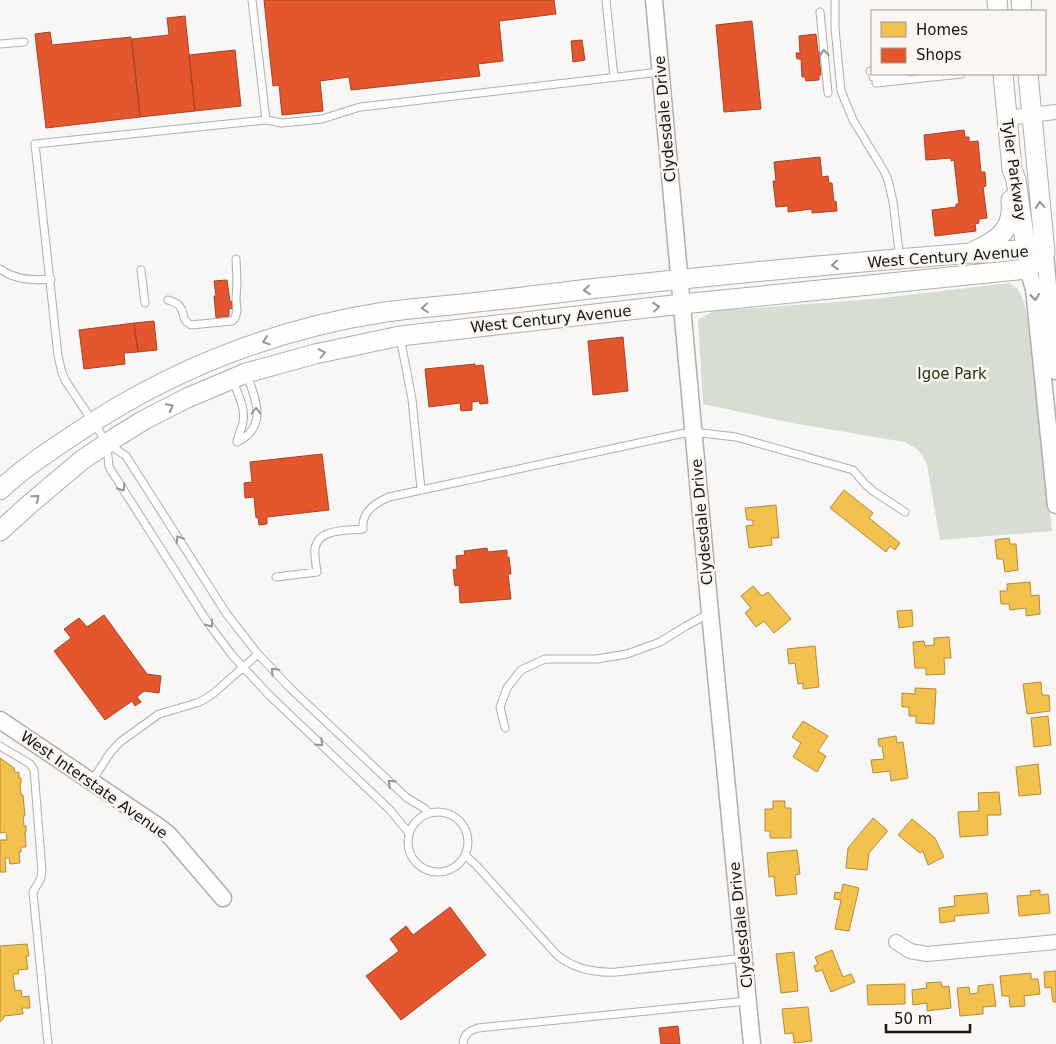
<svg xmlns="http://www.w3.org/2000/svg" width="1056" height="1044" font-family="'DejaVu Sans',sans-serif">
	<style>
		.green { fill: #d7ddd2 }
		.homes { fill: #f2c14e; stroke: #b28c3b }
		.shops { fill: #e4572e; stroke: #a84224 }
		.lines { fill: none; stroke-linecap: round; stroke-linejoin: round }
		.service-casing { stroke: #b2adaa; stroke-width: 9 }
		.minor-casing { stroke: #b2adaa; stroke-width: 16 }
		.tertiary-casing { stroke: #b2adaa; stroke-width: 19 }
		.secondary-casing { stroke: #b2adaa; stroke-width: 21 }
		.service { stroke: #fefefe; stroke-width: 7 }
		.minor { stroke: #fefefe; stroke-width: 14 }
		.tertiary { stroke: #fefefe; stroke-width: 16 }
		.secondary { stroke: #fefefe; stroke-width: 19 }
		.oneway { stroke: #989492 }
		.labels { text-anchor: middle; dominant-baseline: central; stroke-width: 5; stroke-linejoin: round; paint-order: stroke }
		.street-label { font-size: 15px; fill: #1b120e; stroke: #fbf6f3 }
		.park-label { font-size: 15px; fill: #183205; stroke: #fbf6f3 }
	</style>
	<rect width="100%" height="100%" fill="#f9f7f5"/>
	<path class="green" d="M1009 283 1018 289 1022 297 1029 321 1052 531 940 540 927 465C921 451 917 448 904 442L792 423 703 404 698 320 714 311 874 299Z"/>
	<path class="homes" d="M844 490 873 513 869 518 900 543 895 550 890 546 886 552 830 508Z
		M776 505 779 538H771L772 545 749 548 746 526 753 525V520H747L745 508Z
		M1009 538 1010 544H1016L1018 570 1005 572 1003 559H997L995 540Z
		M1030 582 1031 596 1039 595 1040 614 1026 616V608L1010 610 1009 604H1001L1000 591H1007V584Z
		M753 586 762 596 768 592 791 619 774 633 764 621 756 627 745 613 751 608 741 596Z
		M912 610 913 626 899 628 897 611Z
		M949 637 951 658H944L945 674 926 675V668H915L913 642 924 641 925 646 934 645V638Z
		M815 646 819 687 803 689V683L798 684 795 663 789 664 787 649Z
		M1041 682 1042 695H1049L1050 711 1027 714 1023 684Z
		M915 688 936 689 934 724 916 723V716H909V707H902V693L915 694Z
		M1048 716 1051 745 1034 747 1031 718Z
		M803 721 828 736 818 751 826 756 817 772 793 757 801 743 792 737Z
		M896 736 897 743 903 742 908 778 891 781 890 771 873 773 871 760 884 759 882 746H879L878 739Z
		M0 758 14 768 15 773 19 772V778H21V783H20L21 795H23L25 816H23L24 826H26V832H25L26 847H21V852H19L20 863 10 864 9 858H5L6 872H0V840H7L6 832 0 833Z
		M1038 764 1041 794 1019 796 1016 767Z
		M999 792 1001 815H987L988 835 960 837 958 812 979 811 978 793Z
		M773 801H785V808H791V838H770V831H765V809H773Z
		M873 818 887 830V832L869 853 867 870 846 868 848 848Z
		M912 819 935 838 944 857 928 865 923 851 920 853 898 835Z
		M797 850 800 874 795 875 797 894 776 896 774 876 769 877 767 853Z
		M843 884 859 888 849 931 835 929 841 900 834 899 835 892 841 893Z
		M1040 890V895L1048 894 1050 913 1019 916 1017 896 1031 895 1030 891Z
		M987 893 989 913 954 916 955 921 940 923 939 908 955 906 954 896Z
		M27 944 29 956H26L28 969 18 970 19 974H13L15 991 21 990 22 997 29 996 30 1008H22L23 1014 4 1016V1018L0 1022V946Z
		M832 950 843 977 851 974 855 982 831 992 822 970 816 972 814 966 818 964 815 957Z
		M794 952 798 991 781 993 776 954Z
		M1056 971V1002H1053L1051 987 1045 988 1044 972Z
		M1031 973V979H1038L1040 994 1024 996 1025 1006 1010 1007 1009 996H1002L1000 976Z
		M941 982 942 987 949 986 951 1008 927 1011V1003L913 1005 912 990 927 988 926 983Z
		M905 984V1004L868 1005 867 985Z
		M993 984 996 1006 983 1007V1014L960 1016 957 988 969 987 970 994 978 993V986Z
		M808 1007 812 1041 794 1043 793 1033 785 1034 782 1009Z"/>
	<path class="shops" d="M264 0H554L556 14 499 21 503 61 478 64 480 76 351 90 349 77 320 81 323 111 282 115 279 85 273 86Z
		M185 16 195 111 140 117 132 39 169 35 167 18Z
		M752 21 761 109 724 112 716 25Z
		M50 32 52 45 131 37 140 117 46 128 35 34Z
		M816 34 818 52H820V57H819L821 75H819V80L806 81 805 77H802L801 59H797L796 53H800L799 36Z
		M582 40 585 60 573 62 571 41Z
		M235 50 241 106 195 111 189 55Z
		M964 130 965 137H969V142L978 141 981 172H985L986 186 983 187 987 218 979 219V223L975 224 976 231 935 236 932 210 956 207V204H959L954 160 951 161V158L926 160 924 135Z
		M820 157 822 177 828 176 829 183H832L834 202 836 201 837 211 812 213V209L788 212V206L776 207 773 181H776L774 162Z
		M227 280 230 302 232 301 233 308 229 309V316L216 318 214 296H216L214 281Z
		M154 321 157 350 138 352 134 323Z
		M134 323 138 352 124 353 125 364 84 369 79 330Z
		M623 337 628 391 593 395 588 341Z
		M475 364V366L483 365 488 403 480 404 479 401 472 402V410L461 411 460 403 429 407 425 369Z
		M322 454 329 510 267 517V524L259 525 258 517 256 518 254 497 245 498 244 483 252 482 250 462Z
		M487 548 488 552 507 550V557H509L511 574H508L511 599 460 603 459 585 455 586 453 570 457 569 456 556 465 555 464 551Z
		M104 615 147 674 161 676 159 693 144 691 137 697 141 702 135 706 132 701 105 720 54 651 71 638 64 629 79 618 87 627Z
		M450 907 486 955 401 1020 366 976 399 951 390 939 406 926 413 935Z
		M678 1026 680 1044H661L659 1028Z"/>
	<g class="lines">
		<g class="service-casing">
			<path id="service" d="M252 0 266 120
				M606 0 614 77
				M835 0V28L841 91 853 120 884 171 888 180 893 202 900 259
				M820 12 828 93
				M0 44 24 42
				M870 71H872
				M873 77 905 74
				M876 83 961 74
				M0 269C15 280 33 281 51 279
				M141 270 145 303
				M168 300C173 302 178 303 180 307 186 314 180 319 191 325L232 321 235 318 237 311 236 299 237 282 236 259
				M400 337 412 399 421 489
				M232 379C237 392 246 408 243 422 242 429 238 435 237 442
				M237 442C268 427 256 400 247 375
				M107 446 109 467 208 623 232 655 269 695 390 810 409 833
				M276 577 317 572C316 564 314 556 315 548 319 528 347 531 363 529 361 512 375 503 389 497L680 434 693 432 736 437 853 470 865 484 873 491 905 512
				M505 728 500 707 507 688 521 670 545 659H597L627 654 660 642 686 626 710 613
				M0 746 30 764 34 770 42 871 41 878 33 892 48 1044
				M92 781 110 753 120 742 159 714 197 703 205 699 214 693 258 654
				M408 842a30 30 0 1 1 60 0a30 30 0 1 1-60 0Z
				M429 813 424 808 407 798 290 688 258 654 226 613 126 456 107 443 65 380 62 373 58 356 35 144 266 120 282 123 322 119 360 107 370 106 660 72
				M465 855 477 866 557 955C574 969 595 973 616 972L744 958
				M463 1044C464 1034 469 1031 478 1028L747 1001"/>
		</g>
		<g class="minor-casing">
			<path id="minor" d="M1007 118 1056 112
				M896 942 910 951 927 954 1056 942"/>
		</g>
		<g class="tertiary-casing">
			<path id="tertiary" d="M654 0 710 613 752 1044
				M1045 253 1056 371
				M1027 257 1028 269 1034 289 1056 505
				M0 720 159 827 169 835 223 898"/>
		</g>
		<g class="secondary-casing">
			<path id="secondary" d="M997 0 998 11
				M1021 0 1022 11
				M1003 74 1012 169 1016 180 1026 249
				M1028 74 1045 253
				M974 251C999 240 1014 229 1011 200
				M0 490C23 468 51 450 78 432 170 370 275 329 385 312 407 309 429 307 451 305 497 300 543 295 589 289 716 275 843 263 971 253H988L1026 249 1045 253
				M0 531 31 503 82 460 115 438 144 420 187 398 232 379 246 373 315 354 400 336 682 304 1028 269 1045 253"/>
		</g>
		<use href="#service" class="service"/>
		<use href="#minor" class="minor"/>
		<use href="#tertiary" class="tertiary"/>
		<use href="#secondary" class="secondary"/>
	</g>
	<defs><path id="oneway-chevron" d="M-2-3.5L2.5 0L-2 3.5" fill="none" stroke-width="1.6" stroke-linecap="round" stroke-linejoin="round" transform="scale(1.25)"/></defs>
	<g class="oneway">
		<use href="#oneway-chevron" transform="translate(824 53) rotate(-95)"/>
		<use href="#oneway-chevron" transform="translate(1040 205) rotate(-95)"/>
		<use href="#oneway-chevron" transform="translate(835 265) rotate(175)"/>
		<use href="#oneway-chevron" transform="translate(587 290) rotate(174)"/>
		<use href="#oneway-chevron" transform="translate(1035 297) rotate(83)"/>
		<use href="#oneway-chevron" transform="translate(656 307) rotate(-6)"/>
		<use href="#oneway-chevron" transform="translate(425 308) rotate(174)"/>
		<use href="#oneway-chevron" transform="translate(266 341) rotate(162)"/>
		<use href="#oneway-chevron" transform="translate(322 353) rotate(-12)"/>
		<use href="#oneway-chevron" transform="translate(170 407) rotate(-27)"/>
		<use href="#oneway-chevron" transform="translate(256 411) rotate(-90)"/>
		<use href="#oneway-chevron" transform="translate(122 488) rotate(57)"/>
		<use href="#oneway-chevron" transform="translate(36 498) rotate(-40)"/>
		<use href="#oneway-chevron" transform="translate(179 539) rotate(-122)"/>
		<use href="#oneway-chevron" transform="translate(210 624) rotate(55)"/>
		<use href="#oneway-chevron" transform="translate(274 671) rotate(-134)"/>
		<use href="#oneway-chevron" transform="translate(320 743) rotate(43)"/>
		<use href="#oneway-chevron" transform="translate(391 783) rotate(-136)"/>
	</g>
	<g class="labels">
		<g class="street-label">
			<text transform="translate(665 119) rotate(-95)">Clydesdale Drive</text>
			<text transform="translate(1014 170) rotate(82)">Tyler Parkway</text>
			<text transform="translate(948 257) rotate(-4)">West Century Avenue</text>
			<text transform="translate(551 319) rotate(-6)">West Century Avenue</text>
			<text transform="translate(702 522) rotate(-95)">Clydesdale Drive</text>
			<text transform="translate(94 785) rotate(35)">West Interstate Avenue</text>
			<text transform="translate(741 925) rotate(-96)">Clydesdale Drive</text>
		</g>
		<g class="park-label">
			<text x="952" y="374">Igoe Park</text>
		</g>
	</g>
	<rect x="871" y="10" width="175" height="65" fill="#fbf6f3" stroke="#a19b97"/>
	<rect x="881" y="22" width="25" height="15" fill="#f2c14e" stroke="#a19b97"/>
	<text x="916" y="35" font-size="15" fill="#1b120e">Homes</text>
	<rect x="881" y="48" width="25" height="15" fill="#e4572e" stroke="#a19b97"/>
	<text x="916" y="60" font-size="15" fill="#1b120e">Shops</text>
	<path d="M886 1024v8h84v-8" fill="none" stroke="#1b120e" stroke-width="2.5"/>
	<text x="894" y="1024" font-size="15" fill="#1b120e" stroke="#fbf6f3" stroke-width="4" paint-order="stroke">50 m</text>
</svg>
